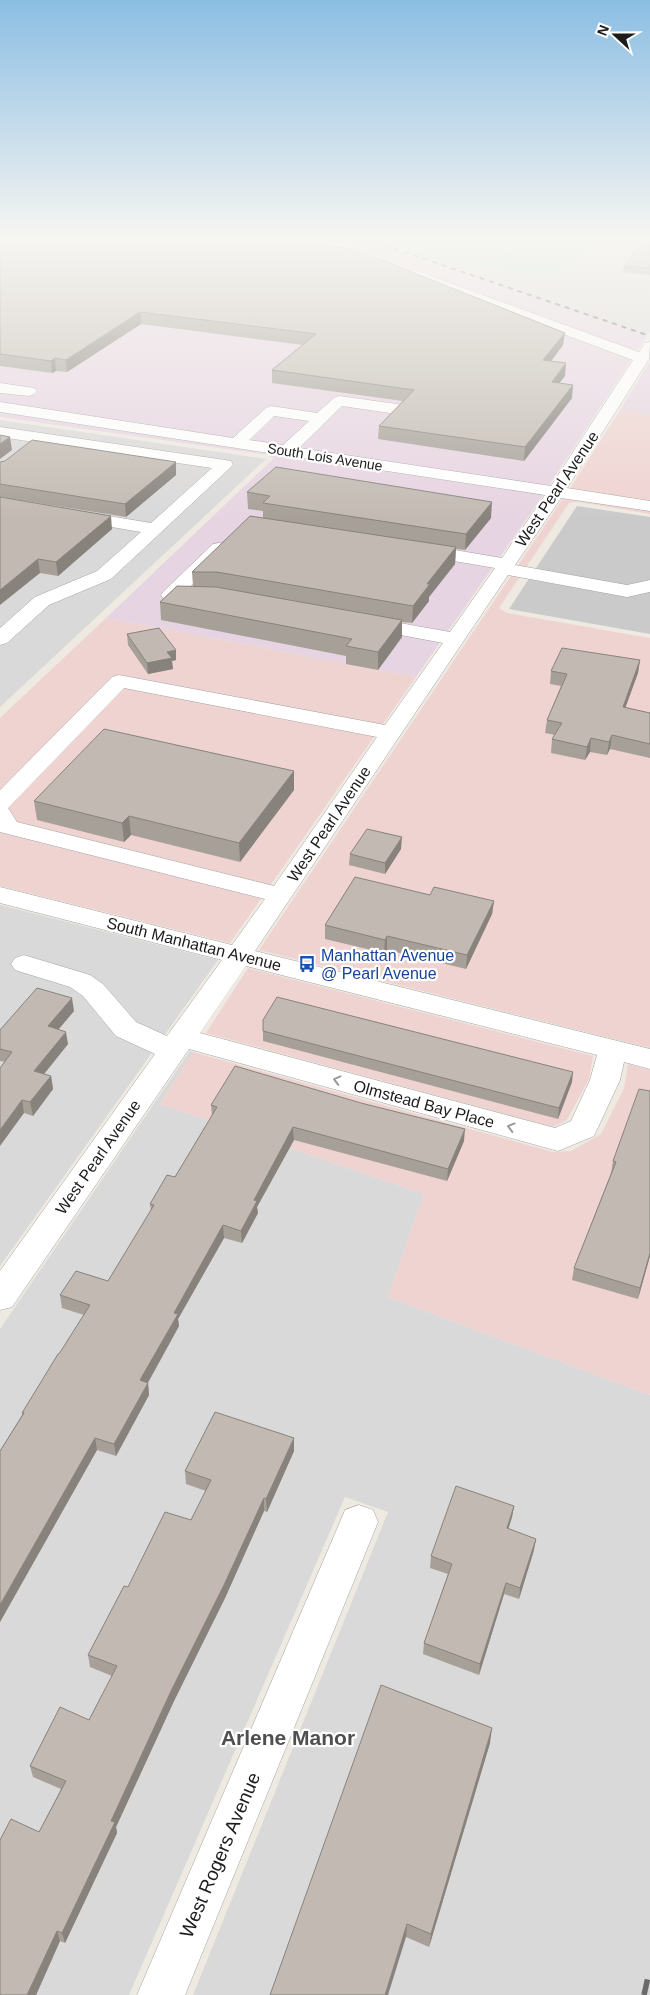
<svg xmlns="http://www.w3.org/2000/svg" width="650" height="1995" font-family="Arial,sans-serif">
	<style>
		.residential { fill: #dad9d9 }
		.commercial { fill: #efd3d1 }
		.industrial { fill: #e7d4e2 }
		.religious { fill: #cacaca }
		.wetland { fill: #bfdccf }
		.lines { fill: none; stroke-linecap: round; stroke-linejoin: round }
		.minor-casing { stroke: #a3a3a3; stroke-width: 1 }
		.minor { fill: #fff; fill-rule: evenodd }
		.rail-far1 { stroke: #6a6a6a; stroke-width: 2; stroke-dasharray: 5 5; stroke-linecap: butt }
		.rail { stroke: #6a6a6a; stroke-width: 5.5; stroke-dasharray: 16 16; stroke-linecap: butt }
		.wall { fill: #a7a099 }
		.shaded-wall { fill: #88827d }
		.building { fill: #c2bab2; stroke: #88827d }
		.oneway { stroke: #999 }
		.labels { text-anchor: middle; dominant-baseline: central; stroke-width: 4.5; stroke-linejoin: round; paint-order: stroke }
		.far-street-label { font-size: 14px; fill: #1c1c1c; stroke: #fff }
		.street-label { font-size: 16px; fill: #1c1c1c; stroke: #fff }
		.transit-label { font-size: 16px; fill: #164399; stroke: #fff; text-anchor: start }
		.near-street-label { font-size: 19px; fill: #1c1c1c; stroke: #fff }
		.near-neighbourhood-label { font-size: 21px; font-weight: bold; fill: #4f4f4f; stroke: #fff }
	</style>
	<rect width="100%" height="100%" fill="#eeeae2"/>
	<path class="residential" d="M602 239H650V332L648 334 433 261 552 276Z
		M0 420 266 459 0 707Z
		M0 905 218 960 0 1266Z
		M190 1051 193 1052 160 1104 424 1194 388 1297 650 1395V1995H193L388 1512 345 1497 129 1995H0V1329Z"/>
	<path class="commercial" d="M620 410 650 414V502L569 490Z
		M564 497 650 510V514L579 502 569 503 499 608 507 613 650 638V1048L259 950Z
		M106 618 416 677 230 943 0 886V718Z
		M248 968 593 1056 589 1079 567 1120 553 1127 206 1033Z
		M193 1052 553 1152 571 1151 601 1134 624 1088 628 1064 650 1070V1395L388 1297 424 1194 160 1104Z"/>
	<path class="industrial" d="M0 239H369L648 334 548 487 0 404Z
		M650 361V414L620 410Z
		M0 411 544 494 416 677 106 618 274 458 269 456V455L0 417Z"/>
	<path class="religious" d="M577 506 650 517V634L509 609Z"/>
	<path class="wetland" d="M369 239H602L552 276 433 261Z"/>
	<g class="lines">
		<g class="minor-casing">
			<path id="minor" d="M312 239H330L380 257 382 260 376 264 372 263Z
				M414 270 639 352 645 343 650 342 649 359 567 488 650 501V511L561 498 515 565 627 585 650 580V592L627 597 508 575 255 951 650 1049V1069L624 1062 620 1080 594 1136 558 1151 189 1049 12 1307 0 1310V1271L155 1054 116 1036 83 996 70 987 15 970 11 964 15 958 24 955 90 975 103 984 136 1022 167 1036 222 960 0 903V887L232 945 265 899 0 832V790L112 677 119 675 385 725 443 643 359 627 356 623 359 619 366 617 450 632 495 568 413 554 410 550 413 546 419 544 502 558 545 495 0 412V402L233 438 266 408 271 406 317 413 334 398 339 396 397 404 402 406 405 409 402 412 397 414 342 406 299 448 551 486 633 360 410 277 408 274ZM274 416 309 421 283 445 249 440ZM124 688 377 737 274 886 17 822 8 808ZM246 966 597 1055 590 1080 571 1121 555 1128 200 1033Z
				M0 383 34 388 37 391 34 394 29 396 0 393Z
				M0 427 225 460 231 461 233 465 111 579 49 605 7 643 0 645V628L35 597 97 571 141 532 0 508V498L151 523 212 468 0 437Z
				M219 543 225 544 228 548 187 590 202 592 205 596 202 600 195 602 164 599 161 595 164 591 213 544Z
				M359 1505 373 1510 378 1522 185 1995H137L340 1522 345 1510Z"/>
		</g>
		<use href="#minor" class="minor"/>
		<path class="rail-far1" d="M366 239 650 336"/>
		<path class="rail" d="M644 1995 650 1968"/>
	</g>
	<path class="wall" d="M0 239 563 345 551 361 565 376 559 383 572 398 524 461 378 439 379 426 403 401 272 383V370L303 345 141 324 67 372 56 371 52 373 0 366Z
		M650 239V275L623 272 624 266Z
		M0 462 176 475 126 517 0 497Z
		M247 492 491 518 465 550 456 549 455 564 429 597V601L412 623 402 622V637L378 670 346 664V656L161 620 160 602 193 586 192 572 263 518V511L248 509Z
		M0 497 112 529 58 576 40 573Z
		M127 634 176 660 172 661 173 669 148 674 128 645Z
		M640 660 638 673 625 707 650 713V758L610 749 607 755 590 752 585 760 551 753 552 739 555 735 545 733 547 720 561 686 550 684 551 671Z
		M294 771V790L240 862 131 835 124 842 37 820 34 801Z
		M401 849 385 874 349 865 350 854Z
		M430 895 494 901 492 914 466 969 387 950 384 953 325 939V925Z
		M74 1011 59 1029 68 1044 44 1074 51 1076 53 1089 33 1116 24 1113 5 1062 0 1061V1030Z
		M263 1020 572 1082 558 1119 263 1041Z
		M650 1091V1256L638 1299 572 1280 574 1268 611 1173 613 1161Z
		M211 1105 464 1141 447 1181 294 1140 257 1207 258 1213 242 1243 224 1238 178 1319 179 1326 148 1383 149 1395 116 1456 97 1450 0 1622V1451L22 1415V1413L84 1315 62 1308 60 1295 108 1281 151 1211 150 1204 175 1177 212 1116Z
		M294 1438V1451L267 1512 264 1511 225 1598 174 1701 116 1827 117 1833 65 1943 60 1941 36 1995 39 1832 61 1789 33 1777 30 1766 89 1720 112 1676 90 1667 88 1655 128 1587 191 1520 206 1491 186 1484 185 1471Z
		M514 1506 512 1517 508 1529 534 1550 519 1599 504 1594 479 1675 423 1654 424 1643 448 1574 430 1568 431 1556Z
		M490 1743 429 1947 406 1937 270 1995Z"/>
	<path class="shaded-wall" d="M140 312 141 324 67 372 66 360Z
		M565 333 563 345 542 373 543 360Z
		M55 358 56 371 52 373 51 361Z
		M566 363 565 376 550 395 552 382Z
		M573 385 572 398 524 461 525 447Z
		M10 437 12 450 0 459V444Z
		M176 462V475L126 517 125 504Z
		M492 502 491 518 465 550 466 534Z
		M111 516 112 529 58 576 56 562Z
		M456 547 455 564 429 597V601L412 623 413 606 427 584Z
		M38 559 40 573 0 605V590Z
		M402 620V637L378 670V652Z
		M176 650V660L172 661 173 669 148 674 147 663 167 652Z
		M640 660 638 673 621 720 623 707Z
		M612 735 610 749 607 755 609 742Z
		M591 738 590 752 585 760 587 747Z
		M294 771V790L240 862 239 843Z
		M129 816 131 835 124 842 122 823Z
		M402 837 401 849 385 874V863Z
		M494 901 492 914 466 969 467 955Z
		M387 936V950L384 953 385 940Z
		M72 998 74 1011 50 1039 48 1026Z
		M66 1032 68 1044 36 1084 34 1071Z
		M573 1072 572 1082 558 1119 559 1108Z
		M51 1076 53 1089 33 1116 30 1102Z
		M22 1100 24 1113 0 1146V1130Z
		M293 1127 294 1140 257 1207 258 1213 242 1243 241 1231 254 1200Z
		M465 1129 464 1141 447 1181 448 1169Z
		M223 1225 224 1238 178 1319 179 1326 142 1393 140 1380 174 1313Z
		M650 1253V1256L638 1299 640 1288Z
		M148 1383 149 1395 116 1456 114 1444Z
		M95 1438 97 1450 0 1622V1605Z
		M294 1438V1451L267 1512 266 1499Z
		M264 1498V1511L225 1598 174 1701 116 1827 117 1833 65 1943 62 1933 111 1821 172 1689Z
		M514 1506 512 1517 505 1540 507 1528Z
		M536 1539 534 1550 519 1599 520 1588Z
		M506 1583 504 1594 479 1675 480 1664Z
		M492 1728 490 1743 429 1947 431 1934Z
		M407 1924 406 1937 388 1995H385Z
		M57 1931 60 1941 36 1995H27Z"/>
	<path class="building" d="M0 239H142L166 242 170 239H270L354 249 565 333 543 360 566 363 552 382 573 385 525 447 379 426 414 390 272 370 316 334 140 312 66 360 55 358 51 361 0 354Z
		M646 239H650V268L624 266Z
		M0 435 10 437 0 444Z
		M32 440 176 462 125 504 0 484V462L5 461Z
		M276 467 492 502 466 534 263 503 270 496 247 492Z
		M0 497 111 516 56 562 38 559 0 590Z
		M250 516 456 547 427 584H430L413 606 217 572H192Z
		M177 586 216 587 402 620 378 652 346 646 352 639 160 602Z
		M159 628 176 650 167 652 172 658 147 663 127 634Z
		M562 648 640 660 623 707 650 713V744L612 735 609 742 591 738 587 747 552 739 562 723 547 720 567 674 551 671Z
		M104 729 294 771 239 843 129 816 122 823 34 801Z
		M367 829 402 837 385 863 350 854Z
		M355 877 430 895 434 887 494 901 467 955 387 936 385 940 325 925Z
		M37 988 72 998 48 1026 66 1032 34 1071 51 1076 30 1102 22 1100 0 1130V1068L12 1052 0 1049V1030Z
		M277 997 573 1072 559 1108 263 1031V1020Z
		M235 1066 361 1103 465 1129 448 1169 293 1127 254 1200 257 1201 241 1231 223 1225 174 1313 178 1314 140 1380 148 1383 114 1444 95 1438 0 1605V1451L24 1413H22L58 1354H59L90 1305 60 1295 76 1271 108 1281 154 1205 150 1204 167 1175 175 1177 217 1107 211 1105Z
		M639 1089 650 1091V1253L640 1288 574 1268 616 1162 613 1161Z
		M215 1412 294 1438 266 1499 264 1498 224 1585 172 1689 111 1821 115 1822 62 1933 57 1931 27 1995H0V1840L11 1819 39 1832 66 1781 30 1766 60 1707 89 1720 117 1666 88 1655 124 1586 128 1587 165 1512 191 1520 211 1480 185 1471Z
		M456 1486 514 1506 507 1528 536 1539 520 1588 506 1583 480 1664 424 1643 452 1564 431 1556Z
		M381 1685 492 1728 431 1934 407 1924 385 1995H270Z"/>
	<defs><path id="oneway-chevron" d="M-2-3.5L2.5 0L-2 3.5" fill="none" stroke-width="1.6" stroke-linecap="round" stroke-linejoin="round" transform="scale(1.25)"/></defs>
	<g class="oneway">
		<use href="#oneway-chevron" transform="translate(337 1080) rotate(-165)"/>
		<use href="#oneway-chevron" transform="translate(511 1127) rotate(-165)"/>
	</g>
	<linearGradient id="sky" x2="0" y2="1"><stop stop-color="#8cbee3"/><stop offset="0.46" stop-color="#f7f6f2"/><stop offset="1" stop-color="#f7f6f2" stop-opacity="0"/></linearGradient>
	<rect width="650" height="519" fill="url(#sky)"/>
	<defs>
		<g id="bus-bare" transform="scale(1.35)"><path d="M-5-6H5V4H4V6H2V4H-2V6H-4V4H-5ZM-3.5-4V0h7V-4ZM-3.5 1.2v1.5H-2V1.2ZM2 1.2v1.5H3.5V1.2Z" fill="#1a4fb4" stroke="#fff" stroke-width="2.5" paint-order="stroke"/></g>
	</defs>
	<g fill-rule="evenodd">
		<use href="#bus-bare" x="307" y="964"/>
	</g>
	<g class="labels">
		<g class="far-street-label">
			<text transform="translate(325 457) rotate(9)">South Lois Avenue</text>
		</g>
		<g class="street-label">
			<text transform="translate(557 489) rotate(-56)">West Pearl Avenue</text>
			<text transform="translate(329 824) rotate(-56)">West Pearl Avenue</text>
			<text transform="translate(194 944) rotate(14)">South Manhattan Avenue</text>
			<text transform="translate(424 1104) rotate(15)">Olmstead Bay Place</text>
			<text transform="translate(98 1157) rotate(-55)">West Pearl Avenue</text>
		</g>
		<g class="transit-label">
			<text x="321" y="955">Manhattan Avenue<tspan x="321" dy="18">@ Pearl Avenue</tspan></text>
		</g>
		<g class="near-street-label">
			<text transform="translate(220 1855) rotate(-67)">West Rogers Avenue</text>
		</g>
		<g class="near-neighbourhood-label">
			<text x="288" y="1737">Arlene Manor</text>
		</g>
	</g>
	<g transform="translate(615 35) rotate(291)" stroke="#ffffff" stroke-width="4" paint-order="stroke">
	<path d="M0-4L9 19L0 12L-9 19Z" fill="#1c1c1c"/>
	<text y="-8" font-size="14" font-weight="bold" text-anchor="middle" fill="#1c1c1c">N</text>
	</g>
</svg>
